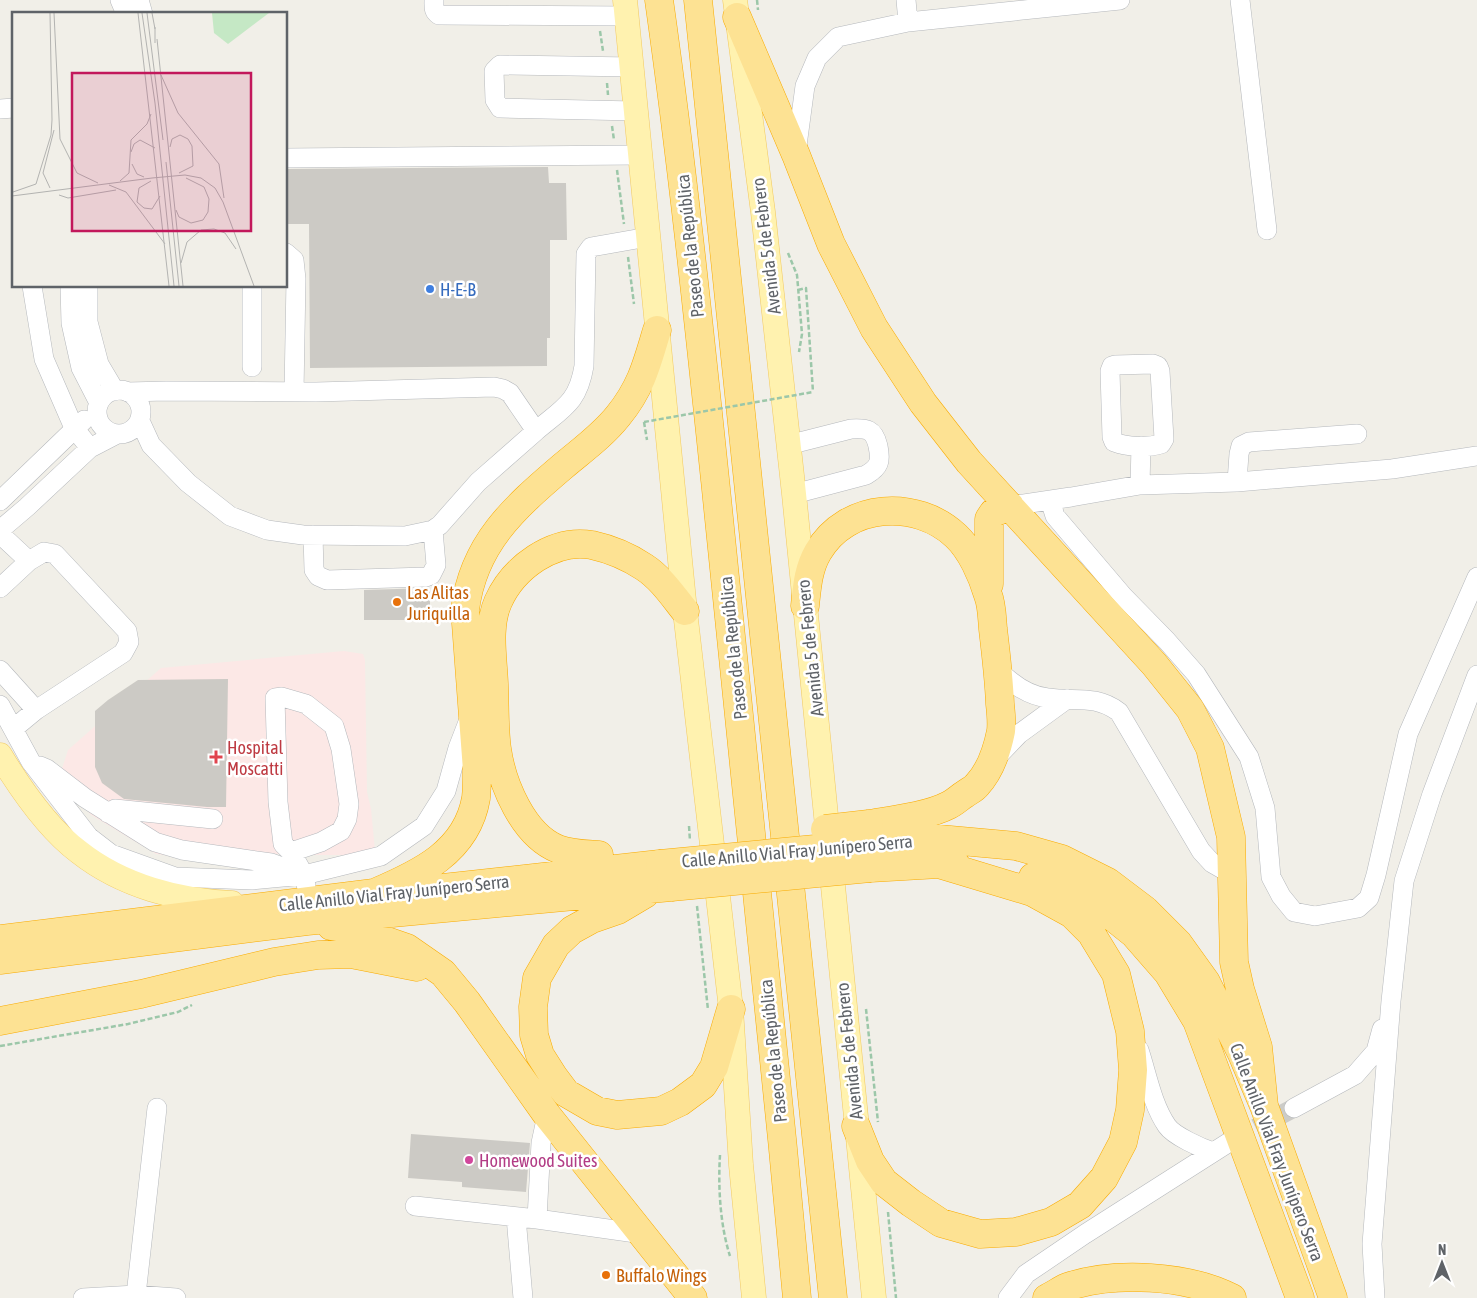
<svg xmlns="http://www.w3.org/2000/svg" width="1477" height="1298" font-family="'Asap Condensed',sans-serif">
	<style>
		.medical { fill: #fce8e6 }
		.building { fill: #cccac5 }
		.lines { fill: none; stroke-linecap: round; stroke-linejoin: round }
		.minor-tunnel { stroke: #ccccc8; stroke-width: 19; stroke-dasharray: 19 9; stroke-linecap: butt }
		.minor-casing { stroke: #b5b8bc; stroke-width: 20 }
		.major-casing { stroke: #f2c960; stroke-width: 25 }
		.highway-casing { stroke: #f9ab00; stroke-width: 29 }
		.path { stroke: #9cc7a9; stroke-width: 2.5; stroke-dasharray: 5 2.5; stroke-linecap: butt }
		.minor { stroke: #fff; stroke-width: 19 }
		.major { stroke: #fff2af; stroke-width: 24 }
		.highway { stroke: #fde293; stroke-width: 28 }
		.highway-bridge-casing { stroke: #f9ab00; stroke-width: 29; stroke-linecap: butt }
		.path-bridge { stroke: #9cc7a9; stroke-width: 2.5; stroke-dasharray: 5 2.5; stroke-linecap: butt }
		.highway-bridge { stroke: #fde293; stroke-width: 28 }
		.shop-dot { fill: #3f7fe0; stroke: #fff; stroke-width: 2 }
		.food-dot { fill: #e8710a; stroke: #fff; stroke-width: 2 }
		.health-dot { fill: #e0444e; stroke: #fff; stroke-width: 2 }
		.hotel-dot { fill: #d1479c; stroke: #fff; stroke-width: 2 }
		.labels { text-anchor: middle; dominant-baseline: central; stroke-width: 5; stroke-linejoin: round; paint-order: stroke }
		.street-label { font-size: 18px; fill: #5f6368; stroke: #fff }
		.shop-label { font-size: 18px; fill: #366cbe; stroke: #fff; text-anchor: start }
		.food-label { font-size: 18px; fill: #c56008; stroke: #fff; text-anchor: start }
		.health-label { font-size: 18px; fill: #be3a42; stroke: #fff; text-anchor: start }
		.hotel-label { font-size: 18px; fill: #b23c85; stroke: #fff; text-anchor: start }
		.inset-road { fill: none; stroke: #b3b3b1; stroke-width: 1 }
		.view { fill: #c2185b; fill-opacity: 0.15; stroke: #c2185b; stroke-width: 2.5 }
		.inset-edge { fill: none; stroke: #5f6368; stroke-width: 2.5 }
	</style>
	<rect width="100%" height="100%" fill="#f1efe8"/>
	<path class="medical" d="M344 651 363 654 365 660 367 792 371 809 375 851 360 855H292L235 851 187 858 156 854 91 815 59 778 68 750 161 668Z"/>
	<path class="building" d="M548 167 549 183H566L567 240H550V338H547V366L310 368 309 224H287V169Z
		M430 588V620H364V590Z
		M228 679 226 807H207L124 799 102 783 95 767V711L108 700 138 680Z
		M411 1134 530 1143 526 1192 462 1187V1182L408 1178Z"/>
	<g class="lines">
		<path class="minor-tunnel" d="M1231 1141 1294 1108"/>
		<g class="minor-casing">
			<path id="minor" d="M120 0 126 14
				M139 0 143 14
				M434 0C434 7 433 11 439 15L627 16
				M906 0 908 22
				M1240 0 1267 230
				M632 67 500 65 494 71 495 100 500 108 635 111
				M0 109 14 108
				M796 153 805 86 817 58 838 37 908 22 1120 0
				M286 158 640 155
				M286 253 294 260 296 279 294 392
				M32 286 44 359 74 428 90 448
				M70 286 71 323 81 368 99 403
				M88 286V322L99 364 115 391
				M252 286V367
				M1153 364 1158 366 1160 371 1164 439 1161 444C1147 448 1127 447 1114 442L1112 437 1110 371 1112 366 1115 365Z
				M97 412a22 22 0 1 1 44 0a22 22 0 1 1-44 0Z
				M128 392 166 391 316 392 494 387 503 389 510 393 536 431C563 408 578 403 584 366L586 254 591 247 648 237
				M140 421 151 445 188 483 230 516 267 530 303 535 405 536 433 530 440 525 478 482 536 431
				M788 445 851 429C867 428 874 429 878 446 881 461 880 467 866 475L794 494
				M1237 482 1239 454 1241 446 1249 442 1357 434
				M1140 485 1141 446
				M1050 500 1055 516 1123 596 1167 641 1196 674 1249 757 1265 808 1271 877 1281 896 1294 912 1315 916 1358 908 1369 898 1376 875 1408 734 1477 577
				M0 501 84 420
				M1010 506 1071 497 1140 485 1237 482 1392 469 1477 456
				M0 530 27 507 90 448 117 434
				M0 534 29 561
				M313 535 314 570 318 576 327 580 426 577 431 575 436 565 433 530
				M0 588 29 561 44 552 55 554 127 631 129 642 123 653 36 710 13 729
				M0 670 36 710
				M998 670C1012 684 1028 696 1048 698 1075 702 1095 694 1119 712L1201 851 1212 863 1233 875
				M0 705 31 762 89 837 111 854 175 877 252 880 304 875 381 856 424 826 446 791 458 748 470 717
				M995 759 1019 734 1067 699
				M40 766 47 769 85 798 155 842 182 850 271 863 298 873
				M108 813 115 809 213 819
				M291 852 321 842 341 831 347 819 349 804 341 749 334 726 306 704 282 697 275 698 278 802 283 844 291 852 304 875 306 885
				M1139 1050C1147 1074 1152 1104 1167 1126 1174 1136 1201 1148 1213 1152
				M1294 1108 1355 1075 1376 1051 1382 1029
				M415 1206 537 1219 643 1234
				M516 1217 523 1298
				M537 1219 541 1143 547 1115
				M136 1295 157 1108
				M83 1298 136 1295 176 1298
				M1008 1298 1026 1274 1085 1234 1231 1141
				M1375 1298 1372 1244 1391 1001 1404 881 1432 794 1477 675"/>
		</g>
		<g class="major-casing">
			<path id="major" d="M625 0 685 611 731 1009 741 1165 754 1298
				M735 0 763 212 794 494 874 1298
				M0 755C20 788 48 829 79 852 122 886 179 901 232 903"/>
		</g>
		<g class="highway-casing">
			<path id="highway" d="M659 0C682 162 699 326 716 489 745 758 772 1028 797 1298
				M698 0 833 1298
				M737 17 796 155 831 244 874 328 923 403 969 462 1154 664 1190 709 1210 748 1231 837 1234 962 1240 989 1258 1047 1264 1106
				M989 584V519L993 513 1010 506
				M805 606C807 587 808 569 818 552 847 502 917 499 956 536 971 550 982 575 988 595 992 605 992 618 993 629 996 654 999 679 1000 704 1001 713 1002 722 1001 731 997 751 991 770 977 785 974 789 969 791 965 794 960 797 955 802 949 805 928 816 893 820 869 824
				M867 844 928 838 1016 846 1062 859 1108 882 1145 910 1178 943 1206 982 1242 1054 1264 1106 1333 1298
				M599 855C585 854 571 854 558 849 523 835 502 784 497 749 494 728 495 705 494 684 493 658 487 627 498 602 513 568 553 538 592 545 610 549 629 557 644 567 661 578 673 596 685 611
				M870 868 939 864 956 865
				M1033 877 1042 879 1089 898 1134 934 1168 973 1197 1021 1300 1298
				M374 893C419 874 467 852 476 798 477 789 477 779 477 770L465 610C473 544 514 508 562 467 582 450 602 436 618 416 641 388 647 364 657 330
				M645 894 618 910 592 919 572 930 556 945 537 978 533 1007 534 1035 540 1055 554 1077 566 1093 597 1111 617 1115 661 1111 680 1102 703 1085 714 1067 731 1009
				M331 926 355 930 407 948 443 973 467 1002 547 1115 693 1298
				M0 939 374 893 443 888 660 864
				M0 960 307 921 671 887
				M0 1021 141 994 274 962 318 955 351 954 417 967
				M856 1126 870 1161 884 1182 911 1203 941 1223 980 1234 1016 1232 1051 1222 1080 1205 1104 1178 1123 1142 1130 1110 1133 1070 1130 1031 1116 974 1091 933 1072 914 1032 892 939 864
				M1047 1298C1054 1295 1060 1290 1067 1287 1115 1271 1187 1275 1232 1298"/>
		</g>
		<path class="path" d="M757 0 758 10
			M600 31 603 51
			M607 83 608 95
			M612 126 614 140
			M617 170 624 224
			M788 253 797 275 802 334 799 352
			M628 257 634 304
			M798 290 806 288 813 392
			M644 422 647 440
			M689 826 690 841
			M697 906 708 1010
			M866 1009 878 1122
			M0 1046 128 1024 178 1012 192 1005
			M720 1155C718 1186 720 1225 730 1256
			M888 1212 896 1298"/>
		<use href="#minor" class="minor"/>
		<use href="#major" class="major"/>
		<use href="#highway" class="highway"/>
		<g class="highway-bridge-casing">
			<path id="highway-bridge" d="M825 829 869 824
				M660 864 867 844
				M671 887 870 868"/>
		</g>
		<path class="path-bridge" d="M644 422 813 392"/>
		<use href="#highway-bridge" class="highway-bridge"/>
	</g>
	<circle class="shop-dot" cx="430" cy="289" r="5"/>
	<g class="food-dot">
		<circle cx="397" cy="602" r="5"/>
		<circle cx="606" cy="1275" r="5"/>
	</g>
	<path class="health-dot" d="M213.5 749.5h5v5h5v5h-5v5h-5v-5h-5v-5h5z"/>
	<circle class="hotel-dot" cx="469" cy="1160" r="5"/>
	<g class="labels">
		<g class="street-label">
			<text transform="translate(690 246) rotate(-96)">Paseo de la República</text>
			<text transform="translate(766 246) rotate(-97)">Avenida 5 de Febrero</text>
			<text transform="translate(733 648) rotate(-96)">Paseo de la República</text>
			<text transform="translate(810 648) rotate(-96)">Avenida 5 de Febrero</text>
			<text transform="translate(797 851) rotate(-5)">Calle Anillo Vial Fray Junípero Serra</text>
			<text transform="translate(394 893) rotate(-6)">Calle Anillo Vial Fray Junípero Serra</text>
			<text transform="translate(773 1051) rotate(-96)">Paseo de la República</text>
			<text transform="translate(849 1051) rotate(-96)">Avenida 5 de Febrero</text>
			<text transform="translate(1277 1152) rotate(69)">Calle Anillo Vial Fray Junípero Serra</text>
		</g>
		<g class="shop-label">
			<text x="440" y="289">H-E-B</text>
		</g>
		<g class="food-label">
			<text x="407" y="592">Las Alitas<tspan x="407" dy="21">Juriquilla</tspan></text>
			<text x="616" y="1275">Buffalo Wings</text>
		</g>
		<g class="health-label">
			<text x="227" y="747">Hospital<tspan x="227" dy="21">Moscatti</tspan></text>
		</g>
		<g class="hotel-label">
			<text x="479" y="1160">Homewood Suites</text>
		</g>
	</g>
	<g transform="translate(12 12)">
		<rect width="275" height="275" fill="#f1efe8"/>
		<path d="M200 1H257L216 32 202 21Z" fill="#c5e8c5"/>
		<path class="inset-road" d="M38 1 40 108M42 1 48 127 65 161 86 171M126 1 157 274M130 1 143 91 162 274M135 1 151 128M140 1 143 17M143 15V31M145 27 171 274M149 63 166 101 207 152 212 186M158 135 160 127 168 123 176 127 180 134 181 154 167 161M119 140 122 132 128 128 143 136M154 150 167 274M120 152 125 162 132 165M108 169 117 161 119 128 135 112 139 102M139 169 127 176 125 190 132 196 140 197 148 184M97 173 114 180 153 232M38 176 31 161 42 118M1 180 24 172 39 123 40 108M47 183 56 186 104 178M0 184 140 166 173 163 189 166 203 176 211 190 242 274M164 198 167 205 179 211 191 208 196 200 197 187 192 175 174 166M169 251 175 230 189 218 202 217 213 221 224 237"/>
		<path class="view" d="M60 61H239V219H60Z"/>
		<rect width="275" height="275" class="inset-edge"/>
	</g>
	<g transform="translate(1442 1263)" stroke="#ffffff" stroke-width="4" paint-order="stroke">
	<path d="M0-4L9 19L0 12L-9 19Z" fill="#5f6368"/>
	<text y="-8" font-size="14" font-weight="bold" text-anchor="middle" fill="#5f6368">N</text>
	</g>
</svg>
